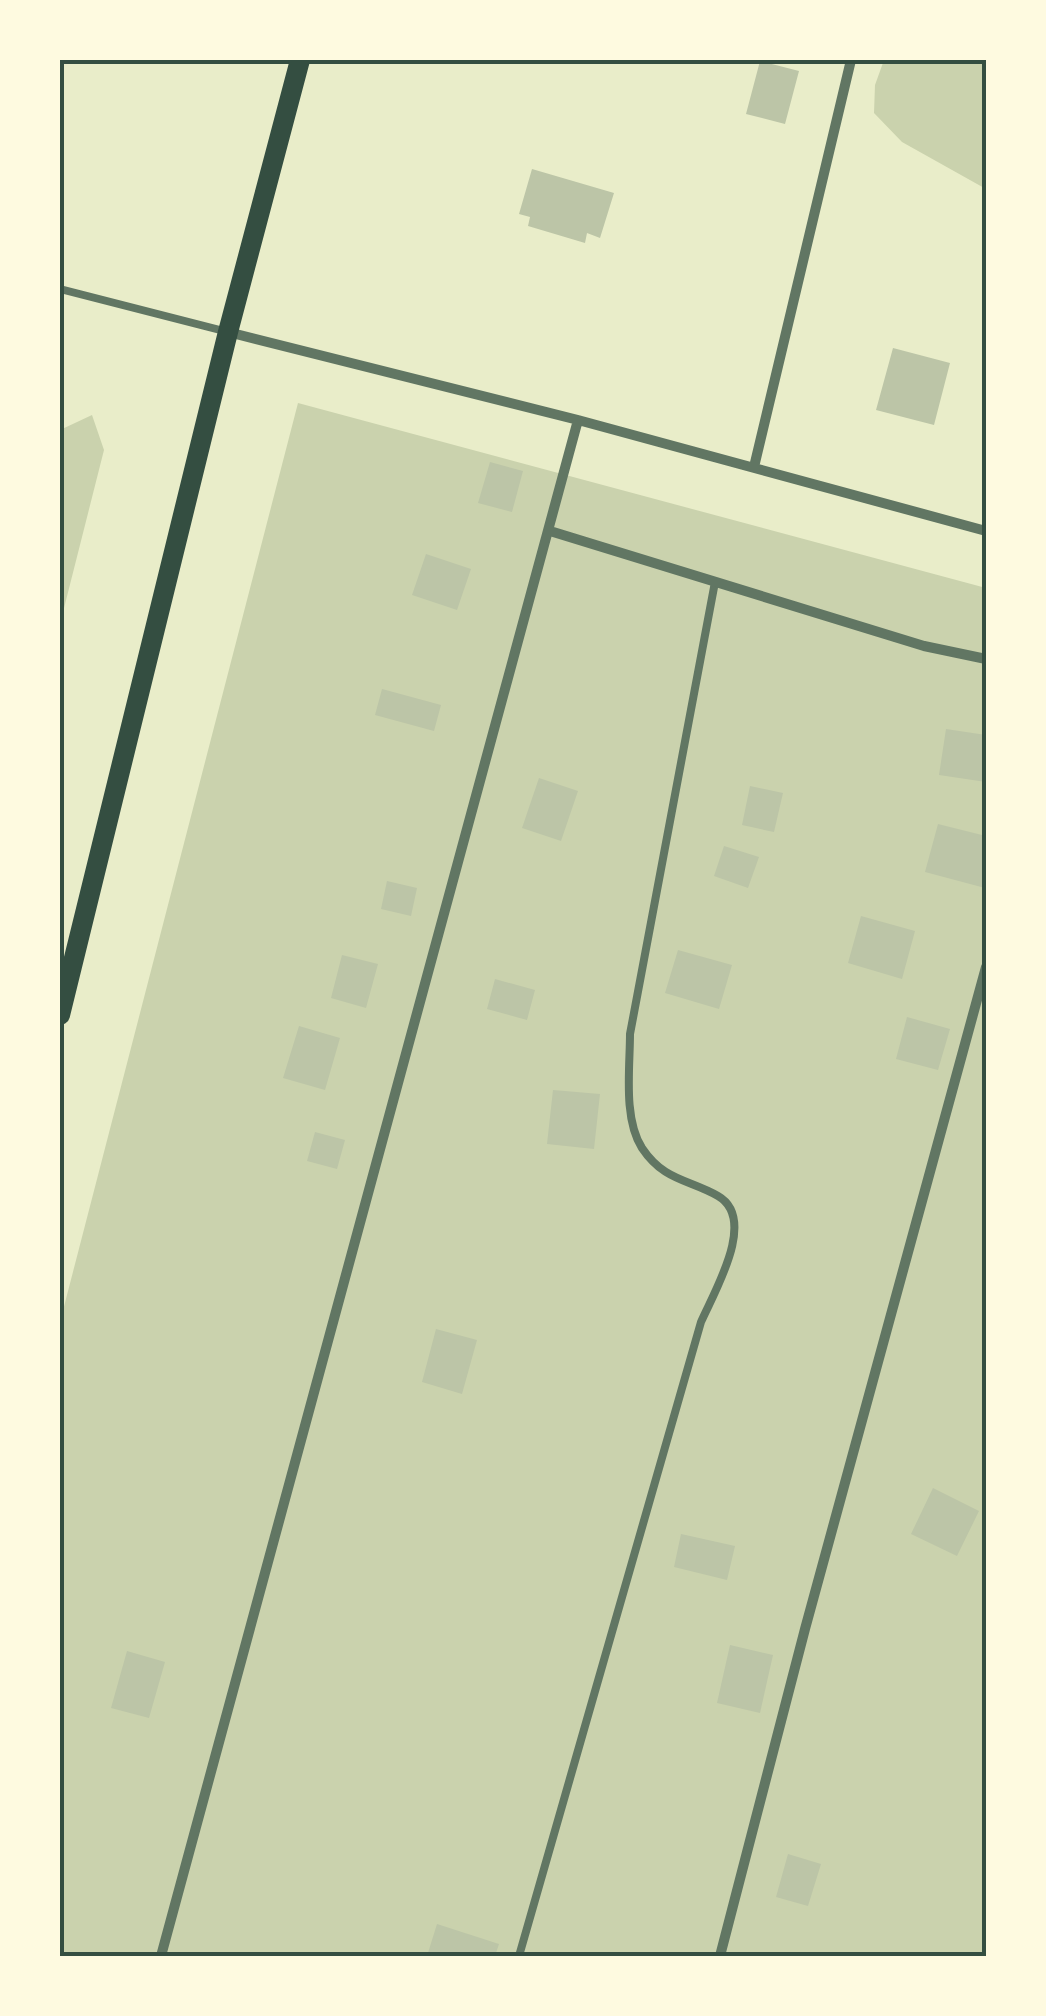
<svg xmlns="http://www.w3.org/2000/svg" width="1046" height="2016" font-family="Montserrat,sans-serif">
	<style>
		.green { fill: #cad2ad }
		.building { fill: #bcc5a7 }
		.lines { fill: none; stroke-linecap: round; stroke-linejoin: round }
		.service { stroke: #617663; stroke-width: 8 }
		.minor { stroke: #617663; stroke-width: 10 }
		.secondary { stroke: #344e41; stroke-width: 20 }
		.neatline { fill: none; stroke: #344e41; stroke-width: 4 }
	</style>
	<rect width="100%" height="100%" fill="#e9edc9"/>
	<path class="green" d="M884 60H986V189L902 142 874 113 875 85Z
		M298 403 986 588V1956H60V1322Z
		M92 415 104 450 60 624V430Z"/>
	<path class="building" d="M760 61 799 71 785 124 746 114Z
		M532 169 614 193 600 238 587 233 585 243 528 226 530 217 519 214Z
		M893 348 950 363 934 425 876 410Z
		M490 462 523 471 512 512 478 503Z
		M426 554 471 569 457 610 412 595Z
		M382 689 441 705 434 731 375 715Z
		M946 729 986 735V782L939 775Z
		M539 778 578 791 561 841 522 828Z
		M750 786 783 793 774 832 742 825Z
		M938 824 986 836 985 888 925 872Z
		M724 846 759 857 748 888 714 876Z
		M387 881 417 888 411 916 381 909Z
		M861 916 915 931 902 979 848 963Z
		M678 950 732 965 719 1009 665 993Z
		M342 955 378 964 366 1008 331 998Z
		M495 979 535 990 527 1020 487 1009Z
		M907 1017 950 1029 938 1070 896 1059Z
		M299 1026 340 1038 325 1090 283 1078Z
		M553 1090 600 1094 594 1149 547 1144Z
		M315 1132 345 1140 337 1169 307 1161Z
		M436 1329 477 1340 462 1394 422 1382Z
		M933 1488 979 1511 957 1556 911 1534Z
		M681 1534 735 1546 727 1580 674 1567Z
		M730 1645 773 1655 760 1713 717 1703Z
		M127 1651 165 1662 149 1718 111 1708Z
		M788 1854 821 1864 808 1906 776 1897Z
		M437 1924 499 1944 495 1956H427Z"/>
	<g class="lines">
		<path class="service" d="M60 289 224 331
			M519 1956 701 1322C714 1292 758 1219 718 1196 688 1179 664 1181 642 1148 623 1118 630 1068 630 1034L715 582"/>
		<path class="minor" d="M228 332 578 420 986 531
			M754 467 851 60
			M550 531 924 646 986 659
			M161 1956 578 420
			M720 1956 805 1629 986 967"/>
		<path class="secondary" d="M60 1015 228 332 300 60"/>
	</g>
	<rect width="1046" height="2016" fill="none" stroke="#fefae0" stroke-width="125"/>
	<rect x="62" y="62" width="922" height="1892" class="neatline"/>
</svg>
